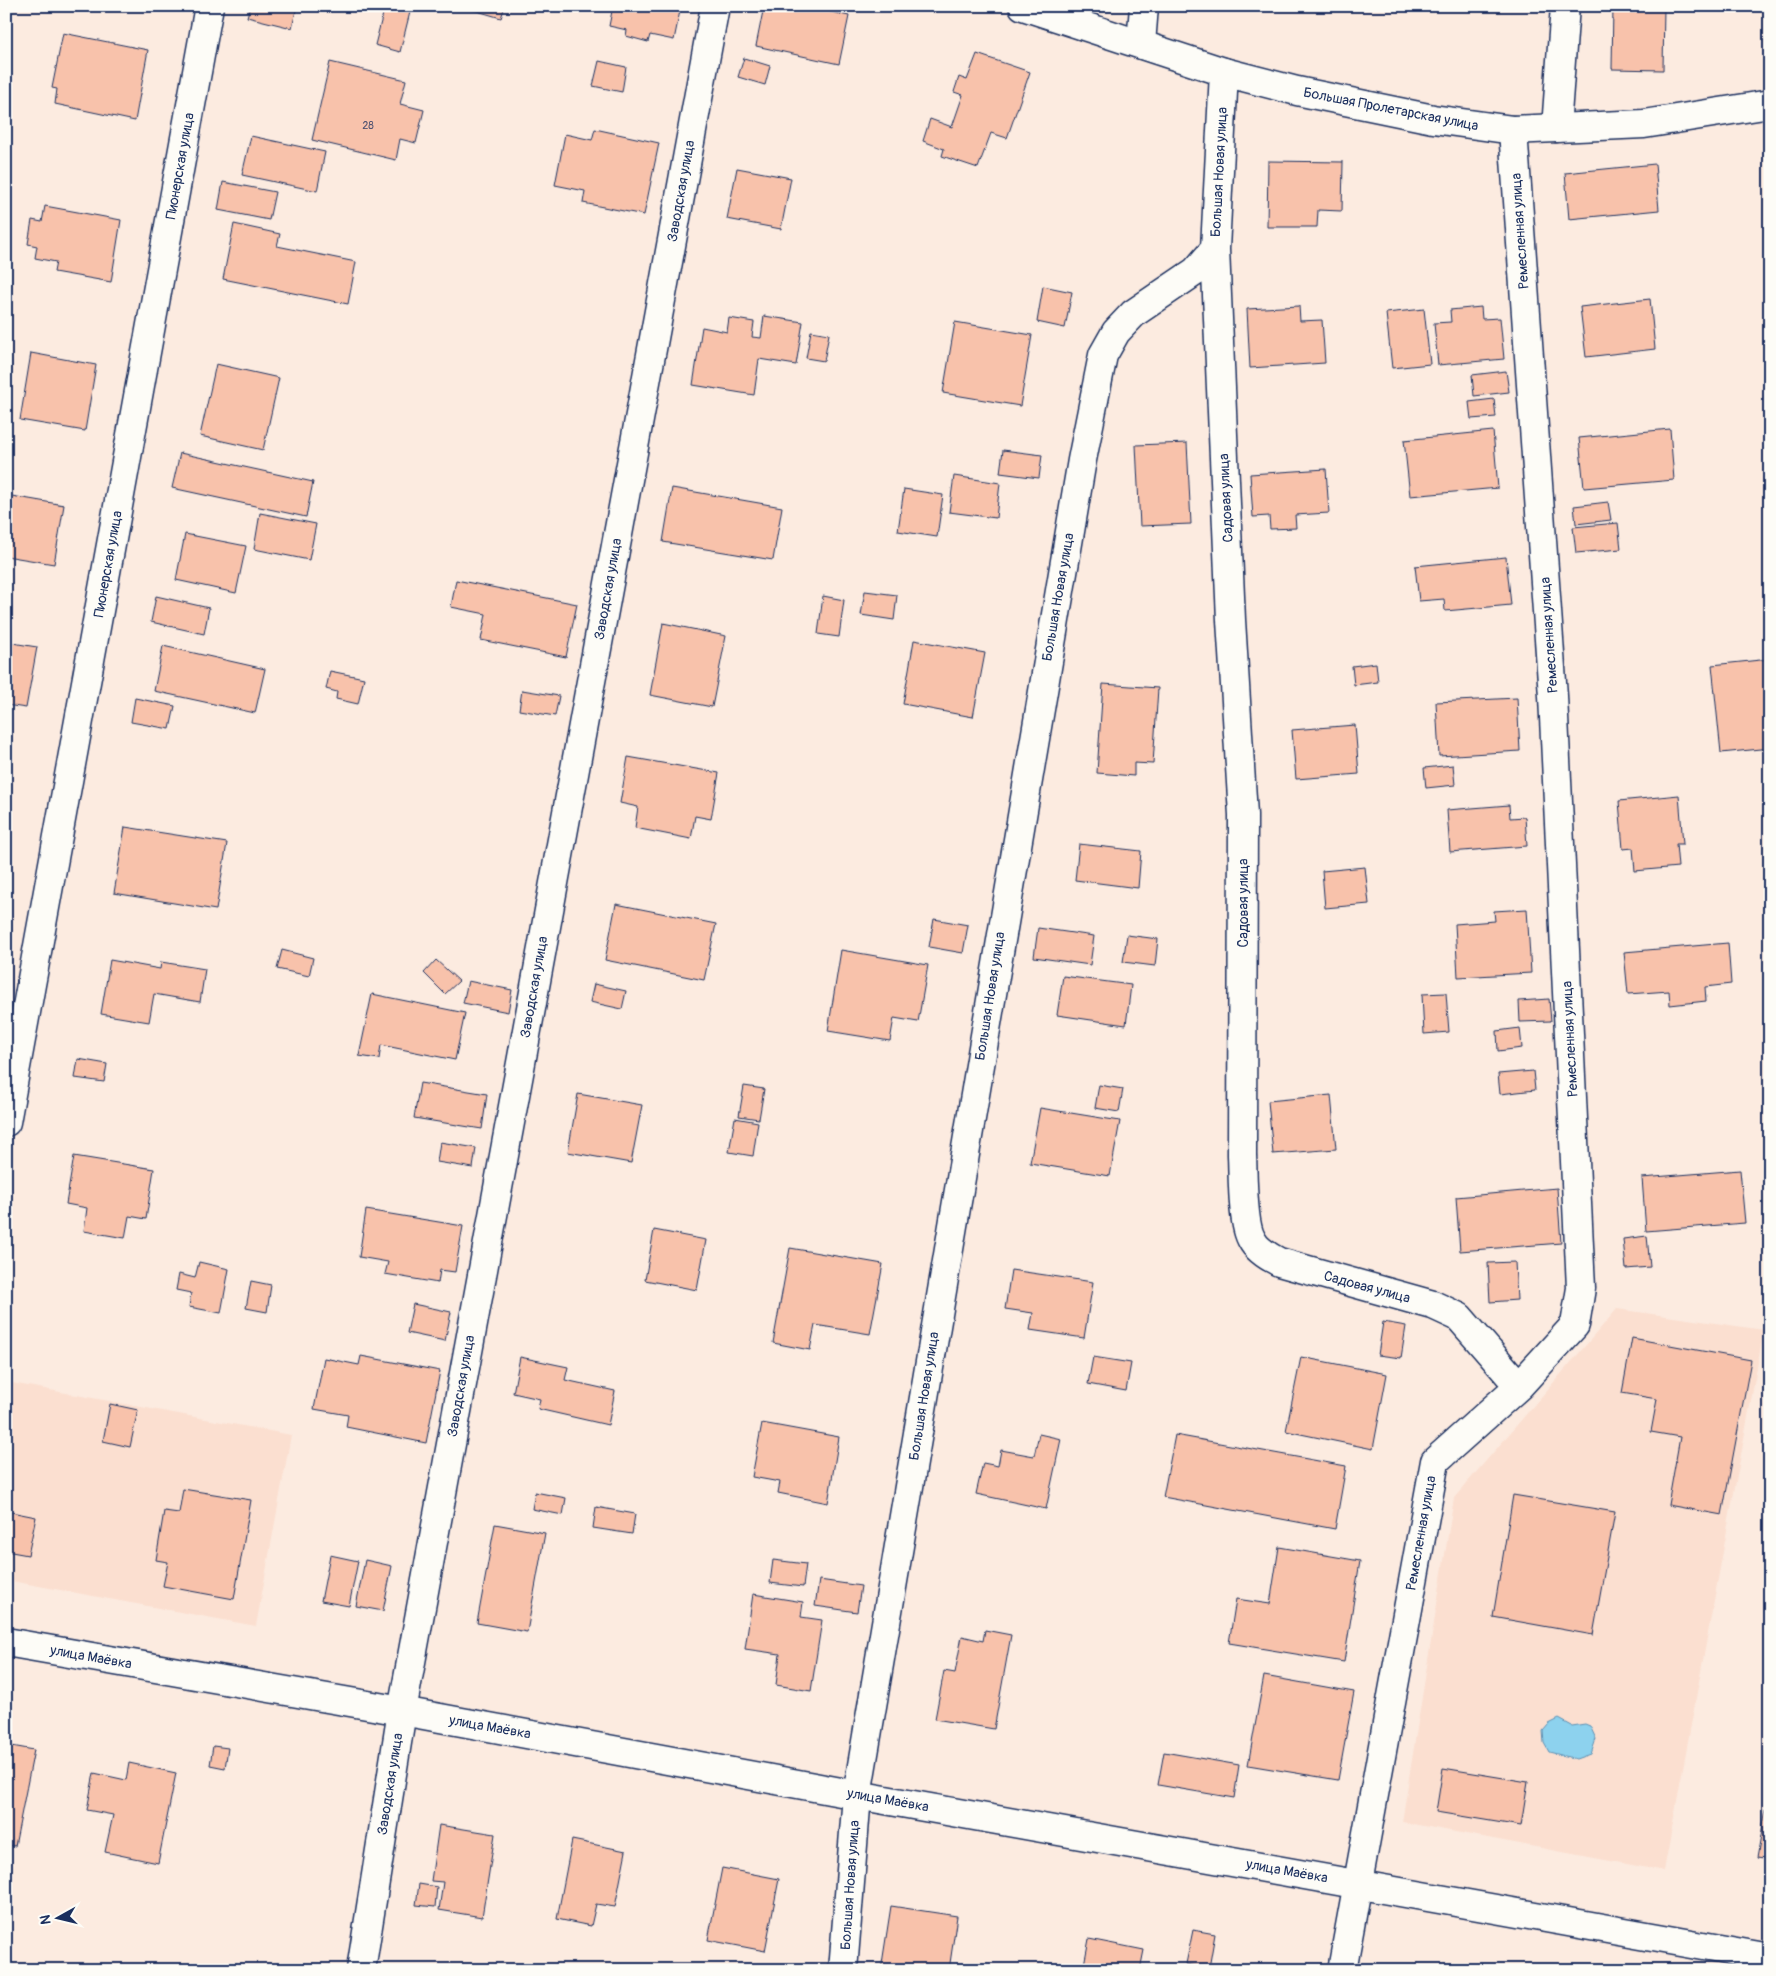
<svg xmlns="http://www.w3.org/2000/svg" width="1776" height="1976" font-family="Pangolin,sans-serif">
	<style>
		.built { fill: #fbdfd0 }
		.water { fill: #8dd2ee; stroke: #5f91b4 }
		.building { fill: #f8c2ab; stroke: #1b2f5e }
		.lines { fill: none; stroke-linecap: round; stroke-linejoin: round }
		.street-casing { stroke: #1b2f5e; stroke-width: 31 }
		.secondary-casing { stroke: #1b2f5e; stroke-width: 31 }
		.street { stroke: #fdfcf7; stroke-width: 28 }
		.secondary { stroke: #fdfcf7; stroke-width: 28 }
		.labels { text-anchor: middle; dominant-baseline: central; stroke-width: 4; stroke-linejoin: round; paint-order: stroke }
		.number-label { font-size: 11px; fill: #525471 }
		.street-label { font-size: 14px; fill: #1b2f5e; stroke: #fdfcf7 }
	</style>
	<rect width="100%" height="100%" fill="#fcebe0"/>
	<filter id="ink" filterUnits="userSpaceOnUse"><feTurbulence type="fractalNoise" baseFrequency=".02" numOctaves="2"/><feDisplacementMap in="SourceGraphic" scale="10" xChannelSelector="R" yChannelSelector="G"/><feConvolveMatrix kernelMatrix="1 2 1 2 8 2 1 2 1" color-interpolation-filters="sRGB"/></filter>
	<g filter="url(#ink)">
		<path class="built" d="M1617 1309 1764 1330 1664 1871 1402 1822 1454 1498Z
			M12 1383 291 1435 256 1626 6 1580V1416Z"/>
		<path class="water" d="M1559 1719 1572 1726 1585 1724 1590 1726 1596 1739 1591 1754 1577 1759 1549 1752 1544 1743 1543 1731 1549 1724Z"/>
		<path class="building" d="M250 6H297L292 28 247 17Z
			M385 6 411 8 400 52 375 45Z
			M460 6H505L501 18Z
			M613 6H681L674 40 650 35 648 42 626 36 627 30 609 26Z
			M764 6H804L849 16 839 64 756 46Z
			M1613 6H1664L1663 70 1612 69Z
			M63 33 148 50 135 121 55 104 57 89 52 88Z
			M977 54 1030 72 1007 138 991 133 978 168 942 156 944 149 923 141 930 119 952 127 963 95 954 92 959 77 967 80Z
			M744 58 770 66 765 85 738 77Z
			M599 61 626 67 622 92 593 86Z
			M330 62 406 80 400 104 424 110 416 143 400 139 396 160 312 140Z
			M595 129 659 143 644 215 583 203 585 191 555 185 565 134 592 140Z
			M251 136 325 152 317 191 242 175Z
			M1268 161 1343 162 1342 211 1318 210 1317 227H1267Z
			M1655 164 1659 210 1569 219 1565 173Z
			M737 168 791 178 781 229 727 219Z
			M223 182 275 192 269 220 218 210Z
			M45 206 121 220 111 282 54 272 56 262 35 258 37 246 28 244 32 220 42 222Z
			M234 224 280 234 277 246 356 262 348 304 223 279Z
			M1043 286 1072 292 1065 328 1037 322Z
			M1650 299 1655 349 1586 357 1580 307Z
			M1299 306 1300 321 1322 320 1325 363 1250 368 1247 309Z
			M1481 307 1482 319 1500 318 1504 359 1438 365 1434 323 1451 322 1450 310Z
			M1424 309 1430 364 1392 368 1386 313Z
			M764 316 803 322 796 365 759 359 754 395 693 385 702 327 727 332 729 318 754 322 752 337 761 338Z
			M955 322 1032 335 1020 406 943 393Z
			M811 331 829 334 824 361 806 358Z
			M31 353 96 365 85 431 20 420Z
			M216 364 279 378 263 450 200 436Z
			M1506 371 1509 392 1474 396 1472 375Z
			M1494 399 1496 417 1471 419 1469 402Z
			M1670 429 1674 480 1584 488 1579 438Z
			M1493 431 1498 488 1410 496 1404 440Z
			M1187 443 1191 524 1140 526 1136 445Z
			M1003 450 1042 455 1039 478 1000 473Z
			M180 453 313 482 306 517 172 488Z
			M1326 469 1329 513 1295 515 1296 528 1270 529 1269 516 1253 517 1250 474Z
			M954 476 1000 483 996 518 949 512Z
			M672 488 782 507 773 560 663 542Z
			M904 489 943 495 937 537 898 531Z
			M6 495 64 505 54 564 6 556Z
			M1608 502 1611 520 1576 524 1574 506Z
			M260 513 316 524 309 560 254 549Z
			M1618 523 1621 549 1576 553 1573 527Z
			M185 534 246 546 236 593 176 580Z
			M1506 557 1511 605 1445 611 1444 599 1419 601 1415 566Z
			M456 580 577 604 566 657 481 640 486 614 451 607Z
			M865 591 897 595 894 620 861 615Z
			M156 596 209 608 204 634 151 622Z
			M823 596 844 600 839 637 818 634Z
			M663 623 726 636 712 707 650 695Z
			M914 640 985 653 973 717 903 704Z
			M6 642 37 647 26 708 6 705Z
			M163 646 265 669 255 713 154 691Z
			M1770 659V748L1721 753 1712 665Z
			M1376 663 1378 682 1354 685 1352 666Z
			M330 671 364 678 358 704 336 699 337 692 326 689Z
			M1103 684 1158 688 1153 764 1134 763V776L1097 773Z
			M522 690 559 696 555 716 519 710Z
			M135 698 175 706 170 729 131 722Z
			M1517 698 1520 751 1439 756 1436 702Z
			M1355 725 1359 774 1296 779 1292 730Z
			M628 757 719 773 711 819 695 816 691 839 635 828 638 807 620 803Z
			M1453 765 1455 785 1426 788 1424 768Z
			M1679 795 1683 844H1676L1678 867 1635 871 1633 848 1623 849 1619 801Z
			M1509 805 1510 818 1525 817 1527 846 1450 852 1447 810Z
			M125 827 227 843 216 910 114 893Z
			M1079 844 1141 851 1138 888 1075 880Z
			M1365 867 1369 904 1325 908 1322 871Z
			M616 904 716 924 704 980 605 960Z
			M1527 909 1531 973 1458 977 1455 924 1495 921 1494 911Z
			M934 919 968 925 963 953 929 947Z
			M1038 928 1094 936 1090 965 1034 957Z
			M1127 935 1158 939 1155 966 1123 962Z
			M1728 943 1731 984 1705 987 1706 1001 1670 1005 1669 991 1628 994 1624 952Z
			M282 950 313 958 309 976 277 969Z
			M841 950 928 965 918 1022 894 1018 890 1041 828 1031Z
			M110 960 160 969 161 962 205 969 200 1002 154 994 149 1022 101 1014Z
			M436 960 459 981 445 994 424 973Z
			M1063 976 1131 985 1126 1025 1057 1015Z
			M468 981 512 990 508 1012 463 1003Z
			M594 984 626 991 622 1009 590 1002Z
			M1446 993 1449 1032 1424 1034 1422 994Z
			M372 994 465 1013 455 1060 381 1045 379 1059 359 1056Z
			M1549 999 1551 1021 1520 1022 1519 1001Z
			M1520 1028 1522 1048 1498 1051 1497 1031Z
			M78 1059 107 1064 104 1082 75 1078Z
			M1533 1071 1535 1090 1500 1094 1498 1074Z
			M420 1083 487 1094 482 1129 414 1118Z
			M1099 1085 1123 1089 1119 1112 1095 1108Z
			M744 1086 764 1089 759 1119 739 1116Z
			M578 1094 642 1105 631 1163 568 1152Z
			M1331 1095 1336 1149 1273 1154 1268 1101Z
			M1040 1108 1120 1121 1110 1176 1030 1163Z
			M735 1118 758 1122 753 1156 729 1152Z
			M440 1142 476 1148 473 1168 437 1162Z
			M74 1156 154 1169 146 1219 129 1216 125 1238 84 1231 87 1208 66 1204Z
			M1740 1170 1745 1223 1646 1231 1642 1178Z
			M1557 1188 1561 1243 1460 1251 1456 1197Z
			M366 1210 463 1226 455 1272 440 1270 438 1283 385 1274 388 1262 359 1257Z
			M654 1230 706 1240 697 1290 645 1280Z
			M1647 1236 1650 1267 1626 1269 1623 1239Z
			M790 1248 883 1264 870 1334 815 1325 810 1350 773 1343Z
			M199 1262 229 1269 221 1313 189 1307 191 1293 176 1290 179 1274 195 1278Z
			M1515 1262 1517 1300 1490 1302 1488 1263Z
			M1011 1270 1093 1282 1084 1338 1030 1330 1033 1313 1005 1309Z
			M251 1281 271 1285 267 1312 246 1308Z
			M413 1304 451 1312 445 1341 407 1333Z
			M1383 1322 1406 1326 1401 1358 1378 1355Z
			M1632 1338 1751 1360 1722 1515 1668 1505 1680 1437 1651 1432 1657 1399 1622 1393Z
			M361 1356 440 1371 426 1443 346 1427 348 1415 314 1409 324 1358 359 1365Z
			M520 1357 568 1367 565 1380 615 1391 608 1425 538 1409 540 1399 513 1393Z
			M1093 1357 1131 1363 1126 1391 1088 1384Z
			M1301 1357 1387 1374 1373 1449 1286 1431Z
			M110 1404 138 1410 130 1447 103 1441Z
			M762 1423 839 1437 828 1503 778 1493 780 1482 752 1477Z
			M1039 1434 1061 1439 1046 1509 976 1494 983 1463 998 1466 1001 1450 1034 1456Z
			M1175 1435 1346 1466 1335 1529 1163 1497Z
			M183 1489 251 1500 234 1599 163 1586 168 1562 156 1560 164 1511 179 1513Z
			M535 1492 566 1498 563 1515 532 1509Z
			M1513 1495 1615 1512 1593 1635 1493 1617Z
			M596 1507 635 1514 632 1534 593 1528Z
			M6 1511 36 1517 28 1555 6 1551Z
			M495 1524 545 1533 527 1632 477 1623Z
			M1279 1547 1360 1561 1344 1662 1229 1643 1236 1599 1270 1604Z
			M330 1555 358 1561 349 1606 321 1601Z
			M365 1560 392 1566 383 1611 356 1606Z
			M773 1560 806 1564 803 1587 770 1583Z
			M819 1580 861 1586 857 1612 815 1606Z
			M753 1594 803 1602 801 1617 822 1620 811 1691 776 1685 780 1654 745 1649Z
			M985 1630 1011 1635 994 1729 935 1719 944 1671 955 1673 962 1636 983 1641Z
			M1264 1676 1354 1692 1338 1780 1248 1765Z
			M6 1745 34 1750 15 1846 6 1845Z
			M213 1746 228 1748 225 1768 210 1765Z
			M1164 1752 1239 1765 1234 1798 1158 1785Z
			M129 1763 176 1773 158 1863 105 1852 113 1815 87 1810 94 1773 126 1780Z
			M1443 1768 1528 1782 1521 1826 1436 1812Z
			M1766 1809H1770V1860L1757 1858Z
			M439 1825 495 1834 482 1917 439 1910 443 1882 431 1881Z
			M572 1840 626 1851 615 1907 596 1904 591 1926 557 1919Z
			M722 1868 779 1879 765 1951 708 1940Z
			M419 1884 437 1887 435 1907 416 1905Z
			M891 1906 957 1916 949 1970H881Z
			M1193 1930 1215 1934 1209 1968 1186 1964Z
			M1089 1939 1144 1950 1140 1970H1083Z"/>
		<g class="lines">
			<g class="street-casing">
				<path id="street" d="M1141 44 1144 6
					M1556 128 1565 6
					M1215 249 1231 620 1243 815 1242 1155C1243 1175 1242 1224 1252 1240 1257 1250 1269 1257 1279 1262L1433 1305 1459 1317 1519 1386
					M6 1122 209 6
					M361 1970 402 1711 715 6
					M843 1970 857 1795 1082 460 1103 355 1116 332 1134 313 1196 271 1215 249 1224 72
					M1342 1970 1435 1461 1519 1386 1575 1325 1581 1288 1553 696 1513 130"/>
			</g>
			<g class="secondary-casing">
				<path id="secondary" d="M1023 6 1224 72 1297 91 1433 119 1513 130 1644 124 1770 104
					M6 1642 402 1711 857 1795 1770 1958"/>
			</g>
			<use href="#street" class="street"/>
			<use href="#secondary" class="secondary"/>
		</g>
	</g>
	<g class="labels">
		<g class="number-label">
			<text x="368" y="125">28</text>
		</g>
		<g class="street-label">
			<text transform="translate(1391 109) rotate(11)">Большая Пролетарская улица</text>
			<text transform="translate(180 166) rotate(-80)">Пионерская улица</text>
			<text transform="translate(1219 172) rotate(-87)">Большая Новая улица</text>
			<text transform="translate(681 191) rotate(-80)">Заводская улица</text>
			<text transform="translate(1520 231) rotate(-94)">Ремесленная улица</text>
			<text transform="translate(1226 498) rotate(-93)">Садовая улица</text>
			<text transform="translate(108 564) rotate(-80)">Пионерская улица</text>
			<text transform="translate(608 589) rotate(-80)">Заводская улица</text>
			<text transform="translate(1058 597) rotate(-80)">Большая Новая улица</text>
			<text transform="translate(1549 635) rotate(-94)">Ремесленная улица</text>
			<text transform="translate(1243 903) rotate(-90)">Садовая улица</text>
			<text transform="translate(534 987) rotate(-80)">Заводская улица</text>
			<text transform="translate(990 996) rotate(-81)">Большая Новая улица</text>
			<text transform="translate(1570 1039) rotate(-93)">Ремесленная улица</text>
			<text transform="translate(1367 1287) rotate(15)">Садовая улица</text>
			<text transform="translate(461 1386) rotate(-80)">Заводская улица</text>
			<text transform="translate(924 1396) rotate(-81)">Большая Новая улица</text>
			<text transform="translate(1421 1533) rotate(-80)">Ремесленная улица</text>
			<text transform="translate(91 1657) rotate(10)">улица Маёвка</text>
			<text transform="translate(490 1727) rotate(10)">улица Маёвка</text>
			<text transform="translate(390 1784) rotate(-81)">Заводская улица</text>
			<text transform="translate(888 1800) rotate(10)">улица Маёвка</text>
			<text transform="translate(1287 1871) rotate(10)">улица Маёвка</text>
			<text transform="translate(850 1885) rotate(-86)">Большая Новая улица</text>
		</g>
	</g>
	<rect width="1776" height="1976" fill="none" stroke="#fdfcf7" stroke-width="25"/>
	<rect x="12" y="12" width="1751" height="1951" fill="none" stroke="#1b2f5e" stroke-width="2" filter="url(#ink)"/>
	<g transform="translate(58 1918) rotate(262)" stroke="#fdfcf7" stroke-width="4" paint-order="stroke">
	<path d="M0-4L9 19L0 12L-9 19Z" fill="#1b2f5e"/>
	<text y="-8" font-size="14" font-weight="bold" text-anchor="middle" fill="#1b2f5e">N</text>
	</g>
</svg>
